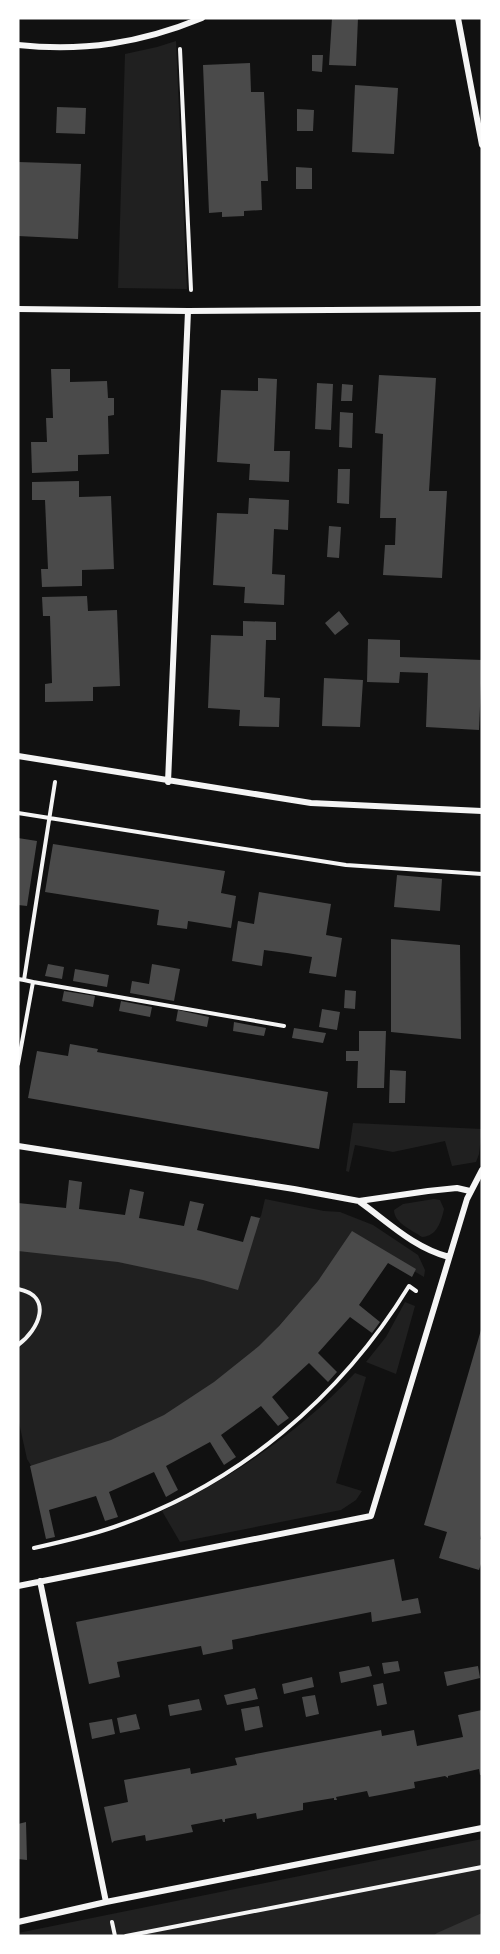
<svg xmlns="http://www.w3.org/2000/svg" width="500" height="1954" font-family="'PT Serif',serif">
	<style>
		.green { fill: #202020 }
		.water { fill: #333 }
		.building { fill: #4a4a4a }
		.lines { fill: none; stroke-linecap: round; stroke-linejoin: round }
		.path { stroke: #f5f5f5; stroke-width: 4 }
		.minor { stroke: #f5f5f5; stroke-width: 6 }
	</style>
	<rect width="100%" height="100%" fill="#111"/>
	<path class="green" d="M176 41 187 289 118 288 125 54 157 47Z
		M353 1123 482 1129 479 1154 476 1162 452 1166 445 1141 393 1152 355 1145 349 1172 346 1171Z
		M265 1199 324 1211 340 1212 373 1225 418 1255 425 1270 424 1277 358 1238 231 1379 129 1442 35 1472 27 1459 18 1418V1248L104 1255 235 1285 251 1228 261 1216Z
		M434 1199 440 1200 444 1209C441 1222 437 1236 422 1237 412 1230 394 1223 394 1210L403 1204Z
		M405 1302 415 1306 396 1374 366 1362 386 1337Z
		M355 1373 366 1377 336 1483 362 1491 356 1500 341 1510 180 1542 162 1511C234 1476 300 1432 355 1373Z
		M482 1839V1936H18V1933Z"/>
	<path class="water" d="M482 1913V1936H433L437 1933Z"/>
	<path class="building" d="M332 18H358L356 66 329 65Z
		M312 55H323L322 72 312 71Z
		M250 63 251 92H264L268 181H261L262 210 244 211V216L222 217V212L209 213 203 65Z
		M355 85 398 88 394 154 352 152Z
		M57 107 86 108 85 134 56 133Z
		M297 109 314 110 313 131H297Z
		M18 162 81 164 78 239 18 236Z
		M296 167 312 168V189H296Z
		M51 369H70V382L107 381 108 398H114V415L108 416 109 454 78 455V471L32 473 31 442H47L46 418H53Z
		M379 375 436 378 429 491H447L442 578 383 575 385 545H395L396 518H380L383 434 375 433Z
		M258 378 277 379 274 451H290L289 482 249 480 250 464 217 462 221 390 258 391Z
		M317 383 333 384 331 430 315 429Z
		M342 384 353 385 352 401H341Z
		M340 412 353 413 352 448 339 447Z
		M338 469H350L349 504 337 503Z
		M79 481V497L111 496 114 569 82 570V586L42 587 41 569H48L45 500H32V482Z
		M249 498 289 500 288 530 274 529 272 574 285 575 284 605 244 603 245 587 213 585 217 513 248 514Z
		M329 526 341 527 339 558 327 557Z
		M87 596 88 611 117 610 120 686 93 687V701L45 702V684L52 683 50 616H43L42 597Z
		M339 611 349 624 335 635 325 623Z
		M243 621 276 622V640H266L264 697 280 698 279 727 239 726 240 710 208 708 211 635 243 636Z
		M368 639 400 640V657L482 660 479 730 426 727 428 673 400 672 399 683 367 682Z
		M324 678 363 680 360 727 322 726Z
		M18 838 37 841 27 906 18 905Z
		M53 844 225 871 221 893 236 896 231 928 188 921 187 929 157 925 159 910 45 892Z
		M397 875 442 879 440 911 394 907Z
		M259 892 331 904 326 935 342 938 336 977 309 973 312 957 287 953 264 950 262 966 232 961 238 921 254 924Z
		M391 939 460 945 461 1039 391 1032Z
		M48 964 64 967 62 979 45 976Z
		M152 964 180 969 174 1001 130 993 132 981 149 984Z
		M75 969 109 975 107 987 73 981Z
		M345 990 356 991 355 1009 344 1008Z
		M64 991 95 996 93 1007 62 1001Z
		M121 1001 152 1007 150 1017 119 1011Z
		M322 1009 340 1012 337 1030 319 1027Z
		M178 1010 209 1017 207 1027 176 1021Z
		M234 1022 266 1028 264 1036 233 1031Z
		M294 1028 326 1033 323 1043 292 1038Z
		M359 1031H386L384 1088H357L358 1061H346V1051H359Z
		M70 1044 98 1049 97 1052 328 1092 319 1149 28 1098 37 1051 68 1056Z
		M390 1070 406 1071 405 1103H389Z
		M69 1180 82 1182 79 1209 125 1215 130 1189 144 1192 139 1218 184 1226 190 1201 204 1204 197 1230 243 1242 251 1216 260 1218 238 1290 203 1280 118 1262 18 1251V1203L66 1208Z
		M352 1231 416 1269 412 1277 388 1263 359 1305 380 1322 372 1333 350 1317 318 1353 337 1372 328 1382 309 1363 272 1397 289 1418 278 1426 261 1406 221 1435 236 1457 224 1465 210 1442 166 1466 178 1490 166 1497 154 1472 109 1492 118 1517 105 1521 96 1496 49 1510 55 1537 46 1539 30 1466 111 1440 164 1415 214 1382 259 1346 279 1326 318 1281Z
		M481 1330 482 1531 480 1539 482 1540V1561L479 1570 439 1558 447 1532 424 1525Z
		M394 1559 402 1601 418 1598 421 1613 372 1622 371 1612 232 1640 233 1649 203 1655 201 1646 117 1662 120 1677 89 1684 76 1622Z
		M398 1661 400 1671 384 1674 382 1663Z
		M369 1666 372 1676 341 1683 339 1672Z
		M478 1666 480 1678 447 1686 444 1672Z
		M312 1677 314 1687 284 1694 282 1684Z
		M383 1683 387 1704 377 1706 373 1685Z
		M255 1688 258 1699 227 1705 224 1695Z
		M315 1695 319 1714 306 1717 302 1697Z
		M199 1699 202 1710 170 1716 168 1705Z
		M259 1706 263 1727 245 1731 241 1709Z
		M482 1710V1775H480L479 1769 448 1776V1778L445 1776 414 1782 415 1788 385 1794 369 1797 367 1791 336 1797 337 1800H334V1798L303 1803V1810L257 1819 256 1813 225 1819V1822H223L222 1819 191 1825 193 1832 146 1841 145 1835 114 1841 112 1843 104 1807 128 1802 124 1780 190 1768 191 1774 237 1765 235 1758 381 1730 382 1736 414 1730 417 1746 463 1737 458 1715Z
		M136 1714 140 1729 120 1733 117 1718Z
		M112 1719 115 1734 92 1739 89 1723Z
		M26 1822 27 1860 18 1859V1824Z"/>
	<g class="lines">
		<path class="path" d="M180 49 191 290
			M18 813 346 865 482 874
			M18 979 24 980 55 782
			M33 982 284 1026
			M18 1064 33 982 24 980
			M18 1289C54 1296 39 1330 18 1345
			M34 1548C61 1542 88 1536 114 1527 238 1485 341 1397 409 1286L416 1291
			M112 1922 115 1936
			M126 1936 482 1867"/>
		<path class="minor" d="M458 18 482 145
			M18 45C84 52 141 43 202 18
			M18 309 188 311 482 309
			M18 756 311 803 482 811
			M168 782 188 311
			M18 1146 294 1189 359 1201 428 1191 457 1188 470 1191
			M360 1202C388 1222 414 1248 449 1257
			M40 1581 106 1902
			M18 1586 371 1516 467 1199 482 1170
			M18 1922 106 1902 482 1828"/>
	</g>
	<rect width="500" height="1954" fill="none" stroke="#ffffff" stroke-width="39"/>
</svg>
